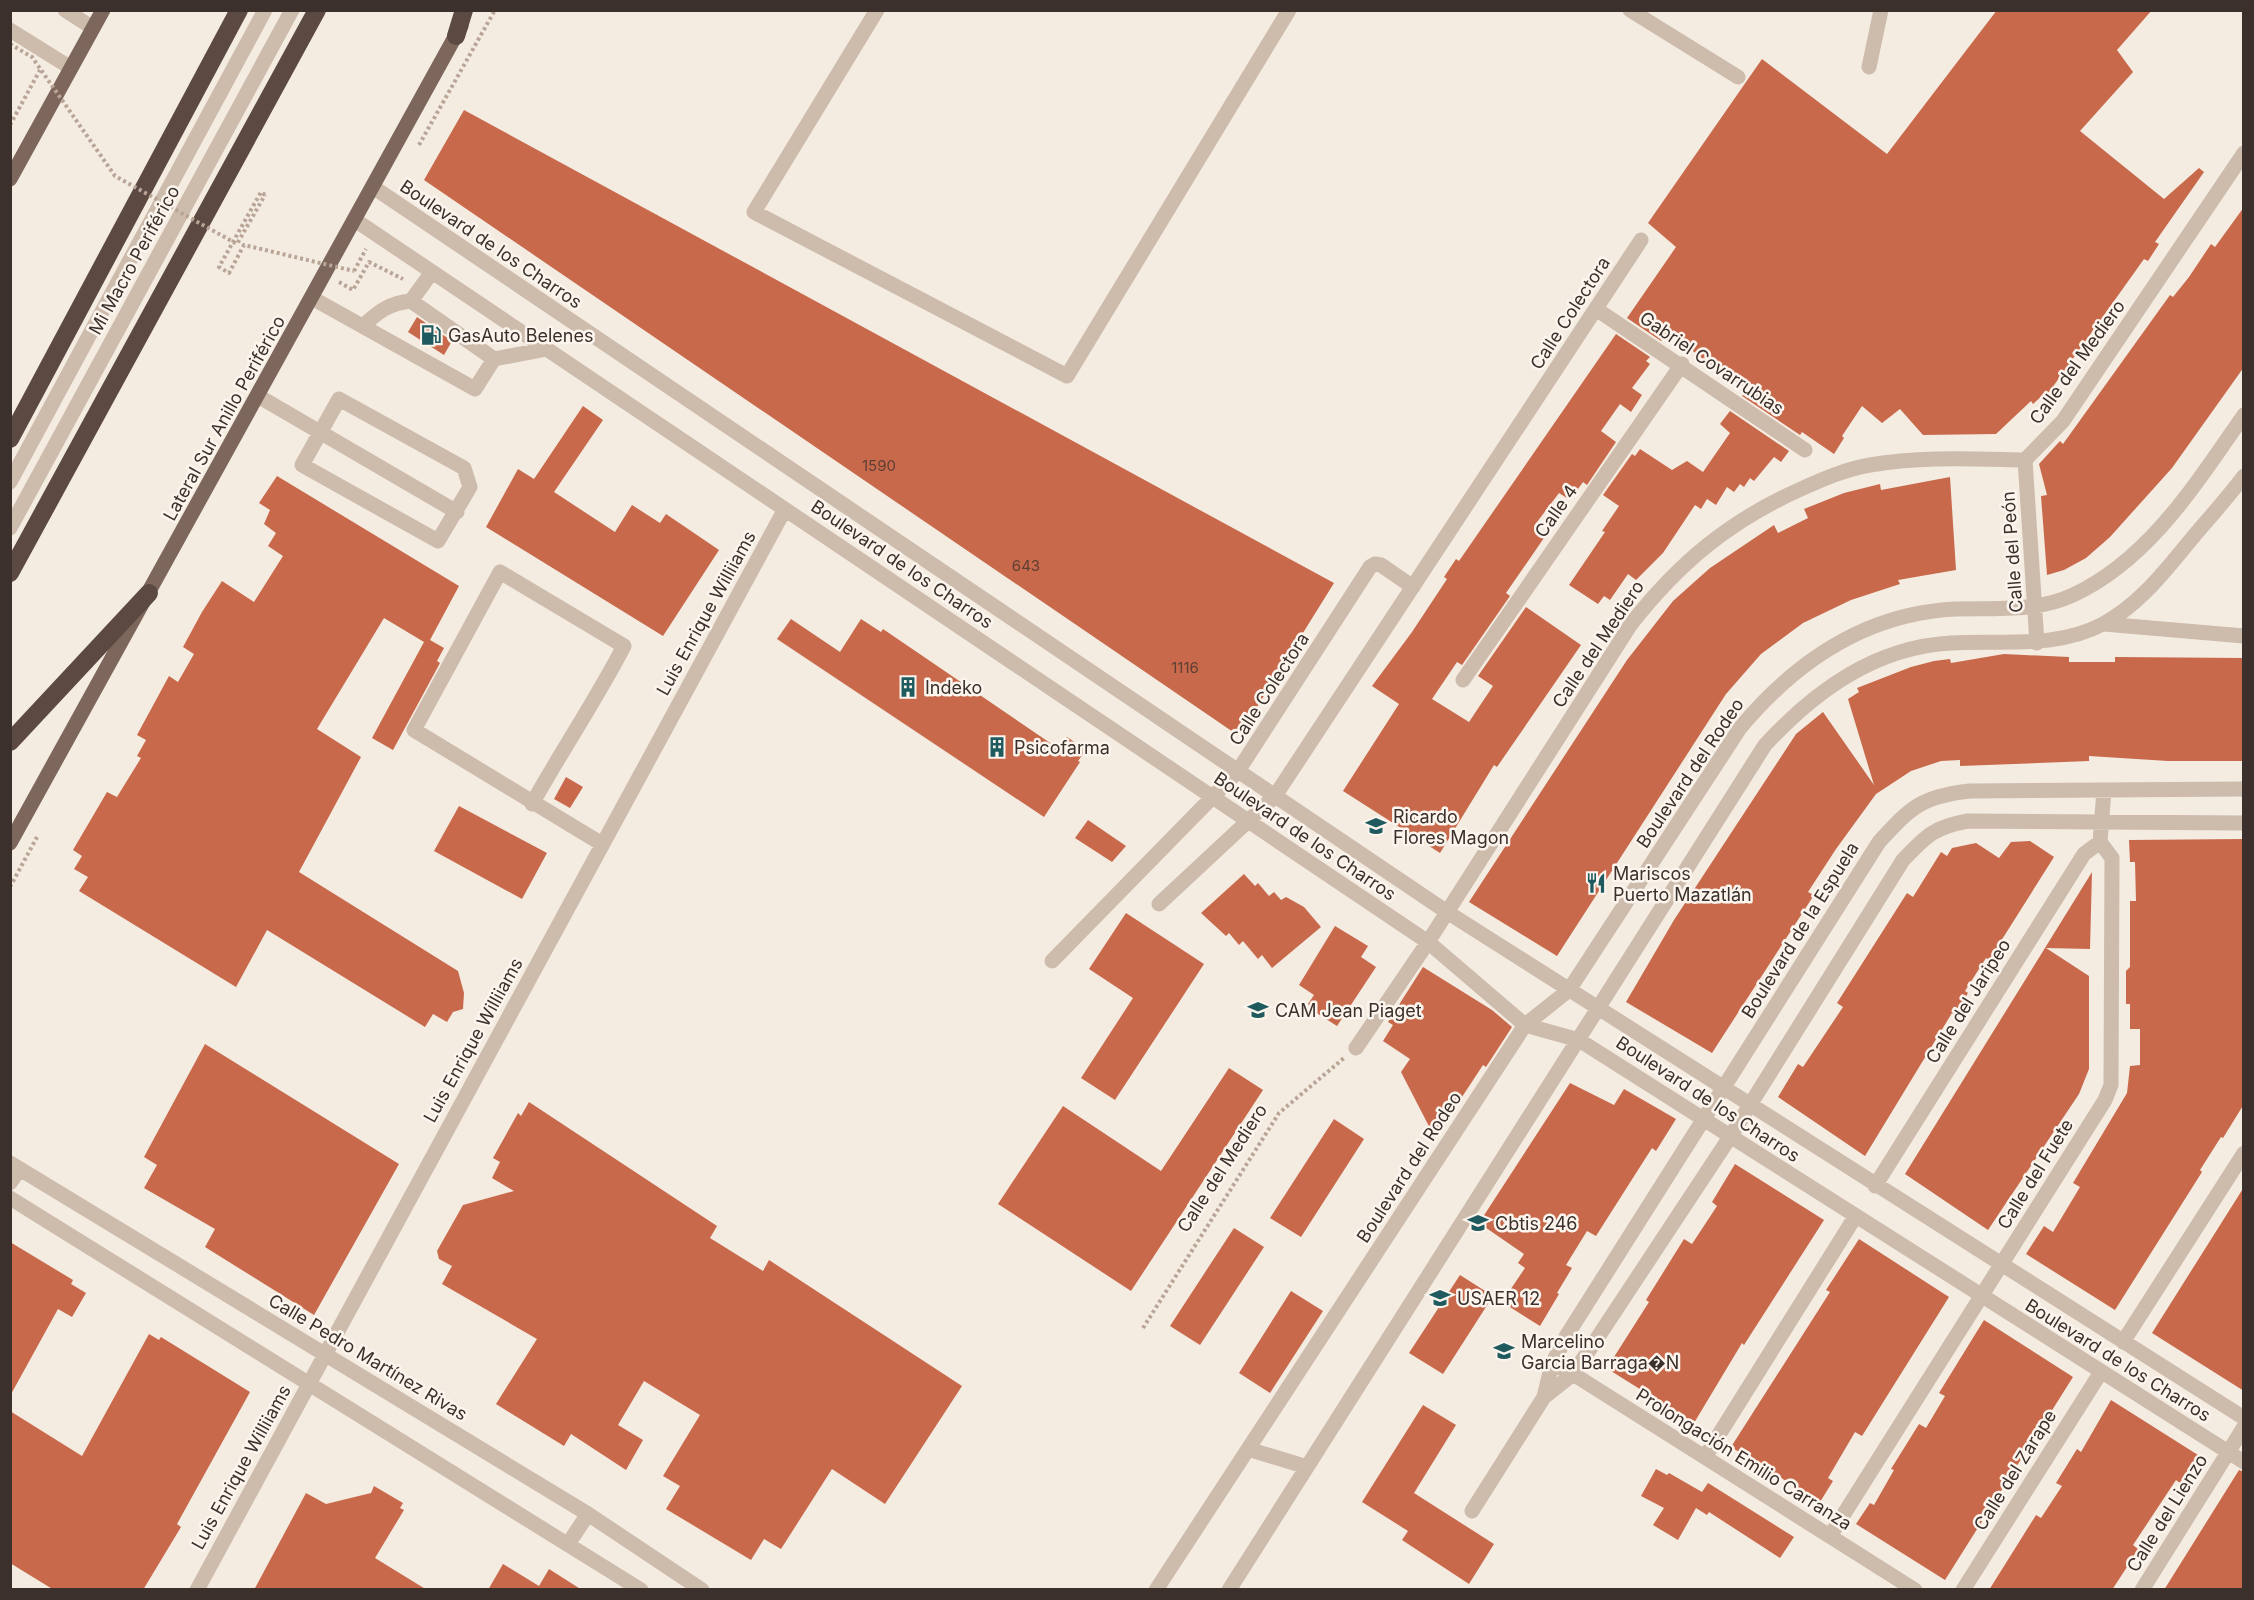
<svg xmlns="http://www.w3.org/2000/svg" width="2254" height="1600" font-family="Inter,sans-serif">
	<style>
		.building { fill: #c8694b }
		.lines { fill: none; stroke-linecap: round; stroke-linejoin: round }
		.path { stroke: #b9a596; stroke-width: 4; stroke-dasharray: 3 3; stroke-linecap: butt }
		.minor { stroke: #cdbbac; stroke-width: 15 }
		.major { stroke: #7d675c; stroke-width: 15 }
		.highway { stroke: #5c4a42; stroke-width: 18 }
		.path-bridge { stroke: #b9a596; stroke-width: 4; stroke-dasharray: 3 3; stroke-linecap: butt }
		.labels { text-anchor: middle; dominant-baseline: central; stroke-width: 5; stroke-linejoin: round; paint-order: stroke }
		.number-label { font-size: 15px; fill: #5e3e33 }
		.street-label { font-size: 18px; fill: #3b302b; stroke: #fbf5ee }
		.poi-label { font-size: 18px; fill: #3b302b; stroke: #fbf5ee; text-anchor: start }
	</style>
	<rect width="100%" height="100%" fill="#f4ebe1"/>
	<path class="building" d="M1997 10H2152L2117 50 2133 72 2080 131 2164 199 2199 168 2204 172 2155 242 2159 244 2148 261 2144 259 2047 395 2045 393 2033 404 2031 401 1996 434 1923 435 1900 409 1882 423 1862 406 1842 436 1844 438 1834 454 1802 432 1800 435 1742 396 1748 389 1715 368 1668 332 1661 341 1627 318 1676 247 1648 223 1762 59 1887 154Z
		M464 110 1334 583 1239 736 424 180Z
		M2244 207V367L2172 468 2110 537 2086 558 2064 570 2047 575 2041 496 2047 495 2039 464 2060 441 2063 444 2170 295 2173 297 2189 277 2211 244 2215 247Z
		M417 317 452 341 444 355 408 332Z
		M1616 334 1650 357 1646 361 1650 364 1632 388 1642 395 1631 412 1620 404 1601 431 1616 442 1587 485 1583 482 1570 500 1559 493 1534 526 1546 535 1506 593 1510 596 1462 665 1457 662 1432 699 1469 722 1493 686 1478 676 1526 607 1581 645 1497 767 1494 765 1440 853 1343 791 1399 704 1372 686 1412 632 1447 579 1444 577 1456 559 1459 561Z
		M583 406 603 420 554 492 615 532 632 505 660 523 666 514 719 550 663 636 486 527 518 469 534 479Z
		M1730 411 1789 451 1781 462 1774 457 1754 481 1750 478 1744 487 1740 484 1734 492 1727 487 1716 505 1707 499 1701 509 1695 505 1663 553 1636 580 1628 574 1610 600 1604 596 1598 604 1569 585 1605 532 1602 531 1619 506 1603 495 1632 454 1635 456 1640 449 1672 470 1687 461 1703 472 1730 433 1720 424Z
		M277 476 459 586 430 640 444 648 437 661 440 663 393 750 372 738 424 642 384 618 317 729 361 757 299 872 458 971 464 993 463 1009 453 1012 447 1022 433 1014 425 1027 267 930 236 987 79 891 88 877 74 869 82 856 73 850 107 792 117 797 141 758 137 756 146 740 137 735 169 676 178 682 194 654 183 647 202 612 222 581 254 602 283 556 268 546 276 533 264 524 270 510 259 503Z
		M1950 477 1956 570 1898 580 1900 584 1851 600 1803 623 1761 654 1726 694 1557 956 1469 902 1627 660 1673 601 1710 568 1774 525 1778 533 1808 518 1804 509 1844 493 1880 484 1881 490Z
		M791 619 840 652 861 619 881 632 883 629 1059 749 1067 737 1086 750 1078 761 1080 762 1044 817 777 639Z
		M2004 654 2069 657V662H2115V657L2244 658V761H2168L2089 756V761L1960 766V760L1941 761 1911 771 1876 794 1836 849 1808 892 1814 895 1712 1053 1626 1002 1674 920 1796 734 1823 712 1874 785 1848 699 1859 692 1857 688 1911 667 1934 661 1950 659 1951 663Z
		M566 777 583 787 570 808 554 799Z
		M459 806 547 853 522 899 434 851Z
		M1088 820 1126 846 1112 862 1075 838Z
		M2244 839V1104L2223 1138 2221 1137 2200 1170 2202 1172 2115 1310 2026 1254 2044 1226 2053 1232 2080 1187 2073 1183 2127 1093 2130 1066 2140 1065V1029H2130V1004H2126V971L2130 967V901H2136L2135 862H2130L2129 840Z
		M2030 841 2054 857 1989 960 1986 958 1965 991 1968 993 1955 1015 1952 1013 1865 1156 1778 1097 1798 1064 1803 1067 1843 1007 1837 1003 1907 893 1913 897 1941 852 1947 856 1952 848 1976 843 1999 858 2011 842Z
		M2092 872 2090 949 2046 948 2089 976V1069L2079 1094 1988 1230 1905 1174Z
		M1244 874 1255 886 1258 883 1269 896 1274 892 1281 900 1286 897 1304 907 1321 927 1272 968 1262 955 1258 959 1243 941 1239 945 1229 933 1226 936 1201 913Z
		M1126 913 1204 964 1115 1100 1081 1078 1133 998 1089 969Z
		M1335 926 1368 946 1361 957 1376 967 1337 1026 1315 1012 1308 1004 1314 995 1299 985Z
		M1423 967 1492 1010 1512 1027 1486 1067 1483 1065 1435 1138 1401 1072 1410 1059 1383 1041 1393 1025 1388 1022Z
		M205 1044 399 1164 314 1315 205 1247 215 1229 144 1188 157 1165 144 1157Z
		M1229 1068 1263 1090 1131 1291 998 1204 1063 1106 1161 1171Z
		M1570 1083 1614 1105 1624 1089 1676 1119 1656 1151 1652 1148 1596 1236 1587 1231 1566 1265 1572 1268 1557 1293 1559 1294 1540 1326 1502 1302 1525 1268 1518 1263 1524 1254 1479 1223Z
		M529 1102 717 1226 710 1238 763 1271 769 1260 962 1386 885 1504 832 1469 781 1549 764 1539 751 1560 666 1509 680 1486 663 1476 700 1415 644 1381 618 1425 643 1440 626 1470 571 1434 564 1446 496 1404 537 1339 442 1284 452 1266 439 1259 437 1251 463 1205 514 1191 492 1178 500 1162 493 1158 518 1113 521 1116Z
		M1334 1119 1364 1139 1301 1237 1270 1218Z
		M1735 1164 1824 1220 1744 1345 1742 1343 1694 1423 1611 1371 1619 1359 1614 1357 1649 1302 1646 1300 1684 1239 1692 1244 1717 1206 1712 1202Z
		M2244 1187V1391L2152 1333Z
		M1234 1228 1264 1247 1200 1345 1170 1326Z
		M1859 1239 1949 1297 1862 1436 1855 1432 1828 1478 1833 1481 1820 1502 1731 1447 1830 1292 1826 1290Z
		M10 1242 73 1280 71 1284 86 1293 72 1317 58 1309 10 1396Z
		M1460 1275 1493 1296 1443 1374 1409 1353Z
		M1291 1291 1323 1311 1270 1393 1239 1373Z
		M1984 1320 2073 1377 1945 1580 1856 1524 1870 1503 1874 1505 1894 1470 1891 1469 1919 1424 1926 1428 1945 1396 1939 1393Z
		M149 1334 159 1340 161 1337 250 1392 177 1524 181 1527 143 1590H54L10 1563V1411L82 1456Z
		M2111 1400 2198 1455 2180 1483 2176 1480 2133 1545 2138 1549 2125 1570 2112 1590H1989L2036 1515 2041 1518 2062 1486 2056 1483 2077 1449 2081 1452Z
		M1423 1405 1456 1425 1414 1493 1494 1544 1469 1584 1402 1540 1408 1531 1362 1502Z
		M1656 1469 1667 1475 1669 1473 1702 1492 1708 1483 1794 1537 1780 1558 1709 1512 1707 1515 1696 1508 1678 1540 1653 1525 1664 1508 1641 1496Z
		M2239 1470 2244 1472V1590H2164Z
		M374 1486 403 1503 400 1508 404 1510 375 1558 427 1590H254L306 1493 326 1504 371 1493Z
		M503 1564 539 1586 549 1569 582 1590H488Z"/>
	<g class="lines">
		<path class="path" d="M10 125 40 70
			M419 145 495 10
			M354 271 366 249
			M339 282 353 290 369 262 403 279
			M10 887 37 837
			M1143 1328 1279 1113 1344 1058"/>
		<path class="minor" d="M65 10 93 28
			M877 10 754 212 1067 376 1289 10
			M1630 10 1738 77
			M10 30 71 68
			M1869 67 1881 10
			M373 187 1447 912 2244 1418
			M355 220 1428 942 1525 1025 1579 1040 2244 1462
			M312 298 475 389 494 359 411 301C390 303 379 311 364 325
			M411 301 432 272
			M1596 309 1805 450
			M494 359 547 349
			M258 396 457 512
			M339 399 464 468 470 487 438 541 302 465Z
			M2025 460 2037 643
			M10 482 265 10
			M10 528 292 10
			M2104 624 2244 636
			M1463 680 1682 364
			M532 804C562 750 596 700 624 646L500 572 414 730 602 844
			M1159 904 1275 796 1641 240
			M1052 961 1238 771 1370 567 1375 564 1381 565 1413 587
			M1356 1048 1428 942 1631 624C1679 563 1729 521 1801 489 1823 479 1846 469 1870 465 1920 456 1974 459 2025 460L2063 421 2244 153
			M10 1163 588 1514 702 1590
			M10 1183 20 1169
			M1875 1186 2084 854 2100 842
			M10 1198 641 1590
			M2123 1342 2244 1153
			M1552 1364 1573 1374 1915 1590
			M1544 1397 1552 1364 1567 1335 1879 842C1911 807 1922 796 1970 791L2244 789
			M1248 1449 1307 1467
			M1705 1457 1855 1217
			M1472 1511 1544 1397 1573 1374 1596 1340 1730 1137 1903 860C1926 836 1934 827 1968 821L2244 823
			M1830 1536 2105 1100 2111 1085 2112 858 2100 842 2104 790
			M568 1544 588 1514
			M197 1590 785 509
			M1156 1590 1525 1025 1569 990 1740 728C1796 661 1866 613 1956 609 1994 608 2037 612 2073 595 2150 559 2197 482 2244 415
			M1229 1590 1765 745C1815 691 1875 647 1951 643 2002 640 2056 649 2103 624 2141 604 2167 568 2194 536 2211 516 2228 497 2244 476
			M1963 1590 2101 1372
			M2142 1590 2244 1427"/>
		<path class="major" d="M10 179 103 10
			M10 843 461 26"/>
		<path class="highway" d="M456 36 464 10
			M10 439 239 10
			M10 573 317 10
			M10 742 149 593"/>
		<path class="path-bridge" d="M10 44 32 57 115 176 237 244 265 195
			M265 195 261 192 219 267 229 273 244 245 354 271"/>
	</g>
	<defs>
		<g id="fuel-bare" transform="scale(1.62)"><path d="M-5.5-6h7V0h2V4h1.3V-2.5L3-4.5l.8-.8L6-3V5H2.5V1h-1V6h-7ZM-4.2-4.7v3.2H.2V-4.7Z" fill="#1f5a5e" stroke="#fbf5ee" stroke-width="2.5" paint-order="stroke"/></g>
		<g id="building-bare" transform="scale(1.62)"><path d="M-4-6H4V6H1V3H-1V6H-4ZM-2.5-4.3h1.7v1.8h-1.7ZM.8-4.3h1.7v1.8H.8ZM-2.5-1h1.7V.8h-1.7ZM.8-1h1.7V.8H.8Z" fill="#1f5a5e" stroke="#fbf5ee" stroke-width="2.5" paint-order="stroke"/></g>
		<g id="school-bare" transform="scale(1.62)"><path d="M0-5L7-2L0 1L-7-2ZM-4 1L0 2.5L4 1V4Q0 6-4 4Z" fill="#1f5a5e" stroke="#fbf5ee" stroke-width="2.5" paint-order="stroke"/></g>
		<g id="restaurant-bare" transform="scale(1.62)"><path d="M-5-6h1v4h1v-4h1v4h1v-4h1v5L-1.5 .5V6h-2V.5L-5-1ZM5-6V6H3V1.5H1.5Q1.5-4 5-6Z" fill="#1f5a5e" stroke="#fbf5ee" stroke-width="2.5" paint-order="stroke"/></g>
		<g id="university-bare" transform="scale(1.62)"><path d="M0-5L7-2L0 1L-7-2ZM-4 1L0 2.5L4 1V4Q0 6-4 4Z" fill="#1f5a5e" stroke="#fbf5ee" stroke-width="2.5" paint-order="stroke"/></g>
	</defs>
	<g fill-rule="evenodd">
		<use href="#fuel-bare" x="431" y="335"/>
		<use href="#building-bare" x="908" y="687"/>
		<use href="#building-bare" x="997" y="747"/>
		<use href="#school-bare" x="1376" y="826"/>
		<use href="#restaurant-bare" x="1596" y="883"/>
		<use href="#school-bare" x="1258" y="1010"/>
		<use href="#university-bare" x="1478" y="1223"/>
		<use href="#school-bare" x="1440" y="1298"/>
		<use href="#school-bare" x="1504" y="1351"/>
	</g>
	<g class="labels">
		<g class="number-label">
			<text x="879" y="465">1590</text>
			<text x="1026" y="565">643</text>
			<text x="1185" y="667">1116</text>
		</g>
		<g class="street-label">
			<text transform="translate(491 244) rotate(34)">Boulevard de los Charros</text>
			<text transform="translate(134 260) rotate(-61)">Mi Macro Periférico</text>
			<text transform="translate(1570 313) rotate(-57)">Calle Colectora</text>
			<text transform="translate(2077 362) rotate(-54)">Calle del Mediero</text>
			<text transform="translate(1712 363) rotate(34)">Gabriel Covarrubias</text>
			<text transform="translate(224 418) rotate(-61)">Lateral Sur Anillo Periférico</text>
			<text transform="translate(1556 511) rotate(-55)">Calle 4</text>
			<text transform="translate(2012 552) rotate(-94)">Calle del Peón</text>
			<text transform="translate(902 564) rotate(34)">Boulevard de los Charros</text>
			<text transform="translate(706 613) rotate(-61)">Luis Enrique Williiams</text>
			<text transform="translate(1598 644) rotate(-56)">Calle del Mediero</text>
			<text transform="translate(1269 689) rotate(-57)">Calle Colectora</text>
			<text transform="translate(1690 773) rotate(-56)">Boulevard del Rodeo</text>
			<text transform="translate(1305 836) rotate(34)">Boulevard de los Charros</text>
			<text transform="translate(1800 930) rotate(-58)">Boulevard de la Espuela</text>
			<text transform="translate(1968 1001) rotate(-58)">Calle del Jaripeo</text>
			<text transform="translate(473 1040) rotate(-61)">Luis Enrique Williiams</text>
			<text transform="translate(1708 1099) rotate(33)">Boulevard de los Charros</text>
			<text transform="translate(1409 1167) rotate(-57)">Boulevard del Rodeo</text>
			<text transform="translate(1222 1168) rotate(-57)">Calle del Mediero</text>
			<text transform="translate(2035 1174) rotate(-58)">Calle del Fuete</text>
			<text transform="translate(368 1357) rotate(31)">Calle Pedro Martínez Rivas</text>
			<text transform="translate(2118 1360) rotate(32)">Boulevard de los Charros</text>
			<text transform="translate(1744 1459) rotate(32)">Prolongación Emilio Carranza</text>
			<text transform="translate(241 1467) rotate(-61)">Luis Enrique Williiams</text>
			<text transform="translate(2015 1470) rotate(-58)">Calle del Zarape</text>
			<text transform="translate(2167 1513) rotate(-58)">Calle del Lienzo</text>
		</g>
		<g class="poi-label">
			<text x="448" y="335">GasAuto Belenes</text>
			<text x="925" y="687">Indeko</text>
			<text x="1014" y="747">Psicofarma</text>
			<text x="1393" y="816">Ricardo<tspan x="1393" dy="21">Flores Magon</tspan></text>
			<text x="1613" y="873">Mariscos<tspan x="1613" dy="21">Puerto Mazatlán</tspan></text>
			<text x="1275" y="1010">CAM Jean Piaget</text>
			<text x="1495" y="1223">Cbtis 246</text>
			<text x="1457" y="1298">USAER 12</text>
			<text x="1521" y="1341">Marcelino<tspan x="1521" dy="21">Garcia Barraga�N</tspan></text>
		</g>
	</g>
	<rect width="2254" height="1600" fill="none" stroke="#3b302b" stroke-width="24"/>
</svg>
